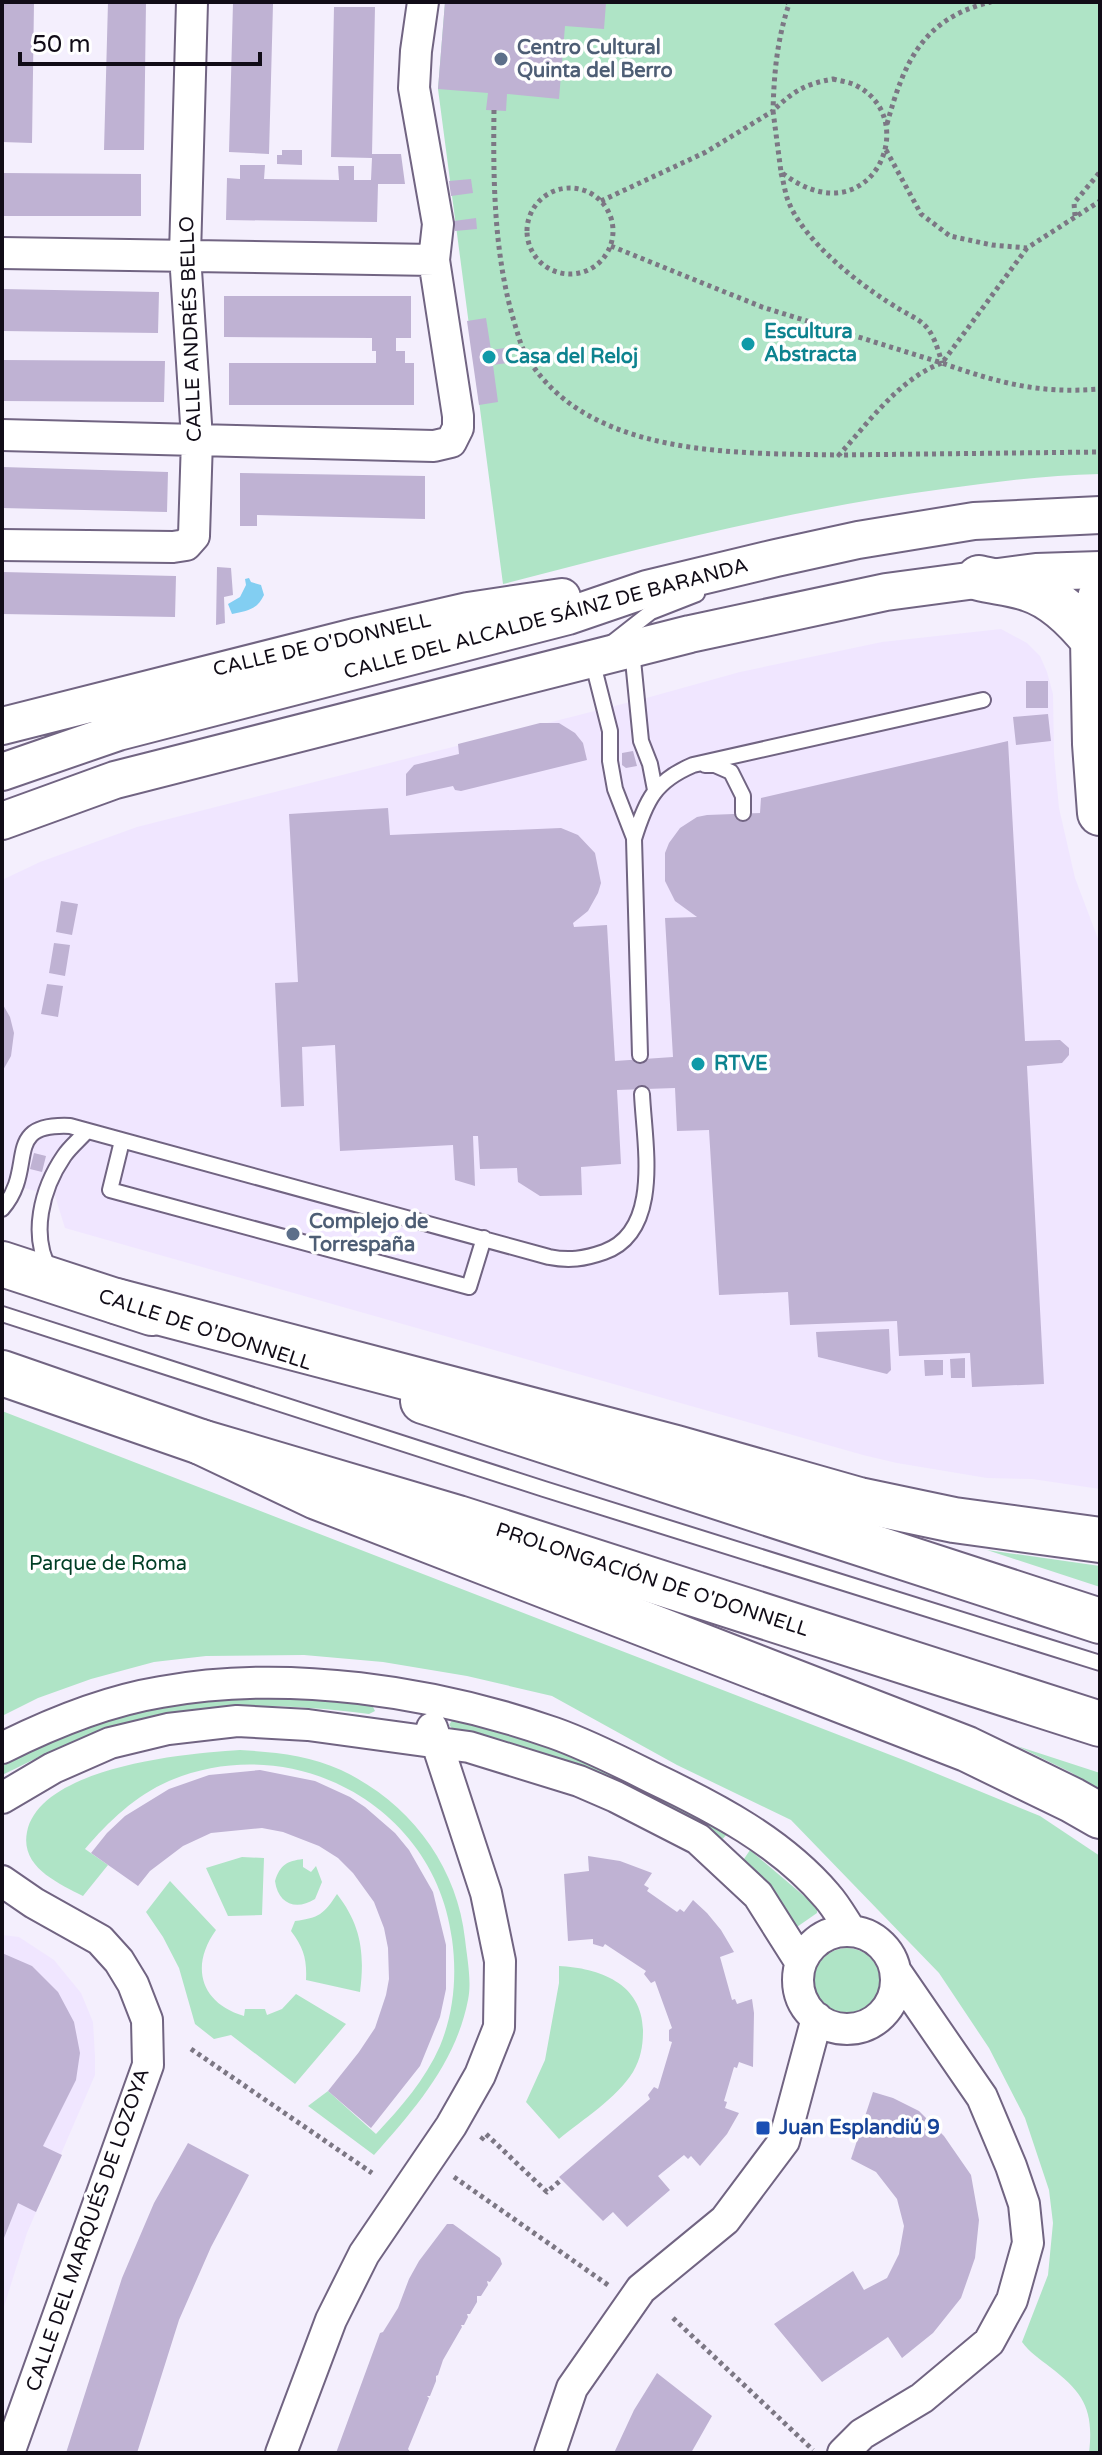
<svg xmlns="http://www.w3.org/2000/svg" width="1102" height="2455" font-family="'Varela Round',sans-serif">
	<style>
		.built { fill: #f0e6ff }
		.green { fill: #afe4c6 }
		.water { fill: #82cef2 }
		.building { fill: #bfb2d3 }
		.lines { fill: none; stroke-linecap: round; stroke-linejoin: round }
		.service-casing { stroke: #716482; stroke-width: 18 }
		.minor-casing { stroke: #716482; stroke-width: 34 }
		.tertiary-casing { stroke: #716482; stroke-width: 40 }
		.primary-casing { stroke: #716482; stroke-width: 48 }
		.motorway-casing { stroke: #716482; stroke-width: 48 }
		.path { stroke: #7c7784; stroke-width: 5; stroke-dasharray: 4 4; stroke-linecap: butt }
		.service { stroke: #fff; stroke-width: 14 }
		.minor { stroke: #fff; stroke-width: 30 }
		.tertiary { stroke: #fff; stroke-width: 36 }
		.primary { stroke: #fff; stroke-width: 44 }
		.motorway { stroke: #fff; stroke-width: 44 }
		.service-dot { fill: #5c6f8a; stroke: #fff; stroke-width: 3 }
		.culture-dot { fill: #0f9aa8; stroke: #fff; stroke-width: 3 }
		.transit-dot { fill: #1a4fb4; stroke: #fff; stroke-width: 3 }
		.labels { text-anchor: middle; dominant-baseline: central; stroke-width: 7; stroke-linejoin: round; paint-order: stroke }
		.service-label { font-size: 20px; font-weight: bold; fill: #4e5e75; stroke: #fff; text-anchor: start }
		.street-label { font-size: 20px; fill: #110c17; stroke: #fff }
		.culture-label { font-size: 20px; font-weight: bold; fill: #0d838f; stroke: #fff; text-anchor: start }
		.park-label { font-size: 20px; fill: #003e25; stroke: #fff }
		.transit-label { font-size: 20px; font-weight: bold; fill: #164399; stroke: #fff; text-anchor: start }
	</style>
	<rect width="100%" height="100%" fill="#f4effd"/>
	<path class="built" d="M1001 629 1027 643 1040 656 1047 672 1053 694 1054 754 1059 808 1075 878 1100 944V1489L1032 1479 987 1478 897 1463 863 1455 65 1228 55 1196 5 1183 2 1187V880L40 862 137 827 650 697 740 672 882 642Z
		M2 1935 19 1937 54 1960 81 1993 93 2022 95 2056V2075L27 2233 2 2313Z"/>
	<path class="green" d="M445 2H1100V474C1047 475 996 482 943 489 794 509 649 546 503 584L438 89Z
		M2 1411 906 1761 1040 1816 1100 1856V2453H1089C1094 2410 1084 2393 1050 2367 1040 2359 1029 2352 1022 2342L1048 2275 1053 2223 1049 2190 1025 2118 989 2048 939 1973 791 1820 677 1765 552 1696 467 1676 383 1662 304 1655 206 1656 154 1662 91 1679 38 1698 2 1716Z
		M987 1550 1100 1566V1587Z
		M278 1697 372 1705 375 1711 369 1714C282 1703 193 1700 108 1728 71 1741 37 1758 2 1775V1766C63 1730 129 1709 198 1700 225 1696 252 1698 278 1697Z
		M453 1719 551 1748 651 1789 727 1834 720 1842 622 1786 548 1755 453 1729 449 1725Z
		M1017 1746 1100 1773V1792L1072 1773Z
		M240 1750C274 1752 309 1755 341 1770 409 1802 457 1865 465 1939 467 1958 472 1981 468 2000 456 2062 415 2109 374 2155L308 2106 328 2091 376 2134C401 2107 425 2080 440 2046 454 2012 457 1975 452 1939 435 1805 292 1729 169 1781 135 1796 109 1821 85 1849L108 1865 83 1896C58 1883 20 1867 27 1832 40 1767 186 1753 240 1750Z
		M750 1850 817 1907V1913L794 1929 742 1862Z
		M242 1857 264 1858 262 1915 228 1916 206 1868Z
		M303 1859V1867L311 1872 316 1866 322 1882 315 1899C296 1911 278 1904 275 1881 280 1865 287 1861 303 1859Z
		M170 1881 216 1930C190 1966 200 2003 244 2016L245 2009H265L267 2015 282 2009 296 1994 346 2024 295 2084 231 2035 214 2039 195 2024 179 1968 163 1937 146 1912Z
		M337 1894C361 1925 365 1953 360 1992L306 1980C307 1960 304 1948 291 1931L295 1921C319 1918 324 1914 337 1894Z
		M814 1981a33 33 0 1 1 66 0a33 33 0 1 1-66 0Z
		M559 1966C599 1968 642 1983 643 2030 643 2046 641 2058 633 2072 616 2099 583 2119 559 2139L526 2102 545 2060 559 1983Z"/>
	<path class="water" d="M249 578 251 582 261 585 264 595C257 610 247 611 232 614L228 604 240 597 246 585 245 579Z"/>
	<path class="building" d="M2 2H34L32 143 2 142Z
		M108 2H146L144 150H104Z
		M445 2 606 3 604 29 565 26 559 99 507 94 506 111 486 110 488 93 438 89Z
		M233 3 273 4 269 154 229 152Z
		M334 7H375L372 154H401L405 184H378L377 222 226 220 227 178 240 179V165H265L264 179 339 180 338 166H354V180H371L372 158 331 157Z
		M282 150H302V165L277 164V155H282Z
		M2 173 141 174V216H2Z
		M471 179 473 193 451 196 449 181Z
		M476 218 477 229 455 231 454 221Z
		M2 289 159 292 158 333 2 331Z
		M224 296H411V338H396V351H405V363H414V405H229V363H376V351H372V338L224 337Z
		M486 318 491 350 505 348 507 363 493 365 498 402 479 405 467 321Z
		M2 360 165 361 164 402 2 401Z
		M2 467 168 472 167 512 2 508Z
		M240 473 425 476V519L257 515V526H240Z
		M217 567 231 568 233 595 224 597 225 623 216 625Z
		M2 572 176 576 175 617 2 614Z
		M1026 681H1048V708H1026Z
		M1048 714 1051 741 1016 745 1013 717Z
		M540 723H559L575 733 583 743 587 760 461 791 455 790 453 786 406 796V774L414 765 459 754 458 744Z
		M1008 741 1025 1041 1060 1040 1069 1048V1055L1062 1063 1027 1066 1044 1384 972 1387 970 1353 899 1356 897 1321 790 1325 788 1292 719 1295 709 1130 677 1131 675 1088 617 1090 621 1164 581 1167 582 1195 540 1196 518 1182 517 1168 480 1169 478 1136H473L475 1186 455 1180 453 1145 340 1151 335 1045 302 1047 304 1106 281 1107 275 983 298 982 289 814 388 808 390 835 561 828 578 835 595 853 601 883 598 893 588 911 573 923 574 927 607 925 615 1061 673 1057 665 918 697 917 675 901 665 881V853L669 843 680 828 697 817 707 815 760 813 761 798Z
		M633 751 637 766 626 768 622 765V753Z
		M61 901 78 904 72 935 56 932Z
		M54 943 70 945 65 976 49 973Z
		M47 984 63 986 58 1017 41 1014Z
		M2 1003 10 1017 14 1033 11 1056 2 1072Z
		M34 1153 46 1156 42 1172 30 1169Z
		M889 1329 891 1370 887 1374 818 1357 816 1332Z
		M965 1358V1378H951L950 1359Z
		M924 1360H943V1375L925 1376Z
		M260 1770 315 1781 350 1797 365 1807 395 1833 409 1850 433 1892 446 1945V1989L440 2017 420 2066 371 2128 328 2091 359 2052 375 2028 386 1995 389 1979 388 1948 384 1928 374 1902 353 1873 338 1858 319 1846 283 1832 262 1828 211 1833 183 1846 150 1871 138 1886 91 1853 107 1833 125 1816 169 1789 209 1775Z
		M588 1856 620 1861 652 1873 644 1885 649 1888 647 1891 677 1912 680 1909 684 1912 693 1900 707 1913 721 1930 734 1952 720 1957 732 2000 735 1999 737 2004 752 1999 754 2013 753 2067 739 2062 737 2068 734 2067 724 2101 727 2102 725 2108 739 2113 727 2134 700 2166 691 2156 688 2159 684 2155 658 2176 670 2190 627 2227 613 2212 603 2221 559 2177 650 2099 648 2095 654 2087 658 2089 672 2042 669 2041V2030L672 2028 655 1981 651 1983 644 1974 646 1971 605 1944 603 1947 593 1944V1939L568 1941 564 1874 589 1871Z
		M2 1953 32 1966 58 1992 74 2022 80 2053 76 2080 43 2146 62 2155 36 2212 18 2203 2 2243Z
		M873 2092 893 2098 919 2111 944 2136 971 2175 979 2220 975 2258 961 2298 933 2333 902 2358 888 2337 822 2382 774 2324 853 2271 864 2290 887 2278 899 2254 904 2226 897 2199 876 2172 851 2159Z
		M188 2143 249 2175 211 2247 179 2320 137 2453H66L122 2278 154 2203Z
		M447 2224H453L500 2258 502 2264 490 2282 487 2281 488 2285 481 2296H477V2302L470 2314H467L468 2317 464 2325H461L462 2327 443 2360 438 2375 436 2376V2381L430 2396H427L429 2398 408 2449 411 2453H336L380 2333 383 2332 398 2308 409 2279 419 2261Z
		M657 2373 712 2416 691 2453H614L634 2410Z"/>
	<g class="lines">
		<g class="service-casing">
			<path id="service" d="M609 645 651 612 697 594
				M632 650 641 741 650 764 655 790
				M594 659 592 660 610 731V761L615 789 634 838
				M705 765H715L731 772 743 796V813
				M640 1055 634 839C646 800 655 781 693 765L983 700
				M122 1141 110 1190 469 1287 484 1238
				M2 1209C38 1168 0 1123 70 1126L549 1257C569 1261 584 1259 604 1252 663 1231 644 1142 642 1094
				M51 1272C29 1236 42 1188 64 1156 70 1147 79 1140 86 1132
				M2 1314 544 1489 1100 1663"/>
		</g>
		<g class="minor-casing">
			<path id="minor" d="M2 253 434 260
				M2 435 434 446 451 442 458 428V416L434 260 438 224 414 88 416 51 423 2
				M2 545 173 547 186 545 194 536 197 439 185 255 192 2
				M2 1748C52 1723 106 1701 161 1692 286 1669 434 1691 554 1733 588 1745 621 1762 653 1778 716 1808 781 1842 827 1896 836 1906 843 1919 851 1931
				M2 1798 53 1768 110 1743 168 1729 237 1721 308 1725 469 1747 579 1781 616 1797 698 1839 758 1895 801 1963
				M2 1881 34 1903 100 1940 119 1961 133 1984 147 2020 148 2065 9 2453
				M798 1980a49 49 0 1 1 98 0a49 49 0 1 1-98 0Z
				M281 2453 331 2320 364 2254 451 2126 480 2075 499 2027 500 1961 486 1893 432 1728
				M550 2453 572 2388 641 2289 725 2220 784 2141 817 2018
				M843 2453 862 2434 922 2398 989 2342 1012 2300 1028 2243 1024 2204 1011 2166 982 2097 896 1972"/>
		</g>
		<g class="tertiary-casing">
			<path id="tertiary" d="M2 726 355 637 468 611 562 597
				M2 772 118 732 568 616 647 589 776 558 858 540 974 521 1100 515
				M2 821 115 780 690 634 886 592 1036 572 1100 570"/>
		</g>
		<g class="primary-casing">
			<path id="primary" d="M2 1264 152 1313
				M2 1373 201 1442 458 1518 1100 1724
				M423 1401 1100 1621"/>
		</g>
		<g class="motorway-casing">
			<path id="motorway" d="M979 578C995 582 1013 583 1029 589 1054 597 1076 619 1093 640
				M1100 598 1093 640 1095 744 1100 813
				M116 1301 676 1448 859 1500 954 1520 1100 1540
				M201 1442 317 1497 967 1749 1072 1800 1100 1816"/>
		</g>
		<path class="path" d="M833 79C840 81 850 82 857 86 924 121 869 241 781 172L773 111C793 91 805 84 833 79Z
			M494 110C493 183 494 259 516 328 519 338 522 349 527 357 588 458 736 453 839 455
			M887 124C904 62 923 18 991 2
			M886 150 921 214 950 236 992 245 1027 248 1100 201
			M781 173C784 183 785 194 789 203 804 240 855 281 888 302 923 325 929 317 942 363
			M527 231a43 43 0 1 1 86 0a43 43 0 1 1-86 0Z
			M601 201 706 152 773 111C774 73 777 40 789 4L787 2
			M1075 216 1074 203 1100 172
			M611 246 762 307 942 363C900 378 869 422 839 455L1100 452
			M1027 248 942 363C999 383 1039 394 1100 389
			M191 2049 372 2173
			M481 2140 486 2134 547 2192 561 2180
			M454 2177 608 2285
			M673 2318 813 2450"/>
		<use href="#service" class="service"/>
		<use href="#minor" class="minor"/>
		<use href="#tertiary" class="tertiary"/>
		<use href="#primary" class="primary"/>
		<use href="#motorway" class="motorway"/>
	</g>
	<g class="service-dot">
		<circle cx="501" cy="59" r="8"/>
		<circle cx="293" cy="1234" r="8"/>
	</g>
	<g class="culture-dot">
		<circle cx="748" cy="344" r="8"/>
		<circle cx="489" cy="357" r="8"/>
		<circle cx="698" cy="1064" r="8"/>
	</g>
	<rect class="transit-dot" x="755" y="2120" width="16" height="16" rx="4"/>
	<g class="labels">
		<g class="service-label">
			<text x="517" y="48">Centro Cultural<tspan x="517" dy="23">Quinta del Berro</tspan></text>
			<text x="309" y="1222">Complejo de<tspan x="309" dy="23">Torrespaña</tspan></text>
		</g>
		<g class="street-label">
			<text transform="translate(191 329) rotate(-92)">CALLE ANDRÉS BELLO</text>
			<text transform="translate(546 619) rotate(-15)">CALLE DEL ALCALDE SÁINZ DE BARANDA</text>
			<text transform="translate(322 645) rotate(-13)">CALLE DE O'DONNELL</text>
			<text transform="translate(205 1330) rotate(18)">CALLE DE O'DONNELL</text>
			<text transform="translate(652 1580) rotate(18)">PROLONGACIÓN DE O'DONNELL</text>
			<text transform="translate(88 2230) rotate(-71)">CALLE DEL MARQUÉS DE LOZOYA</text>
		</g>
		<g class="culture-label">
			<text x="764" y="332">Escultura<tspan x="764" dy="23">Abstracta</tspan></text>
			<text x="505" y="357">Casa del Reloj</text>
			<text x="714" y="1064">RTVE</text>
		</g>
		<g class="park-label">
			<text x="108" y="1564">Parque de Roma</text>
		</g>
		<g class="transit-label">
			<text x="779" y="2128">Juan Esplandiú 9</text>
		</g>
	</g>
	<rect width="1102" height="2455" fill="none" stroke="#110c17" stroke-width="8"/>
	<path d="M20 52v12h240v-12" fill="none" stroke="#110c17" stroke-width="4"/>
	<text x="32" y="52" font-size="24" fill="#110c17" stroke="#ffffff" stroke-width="6" paint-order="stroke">50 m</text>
</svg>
